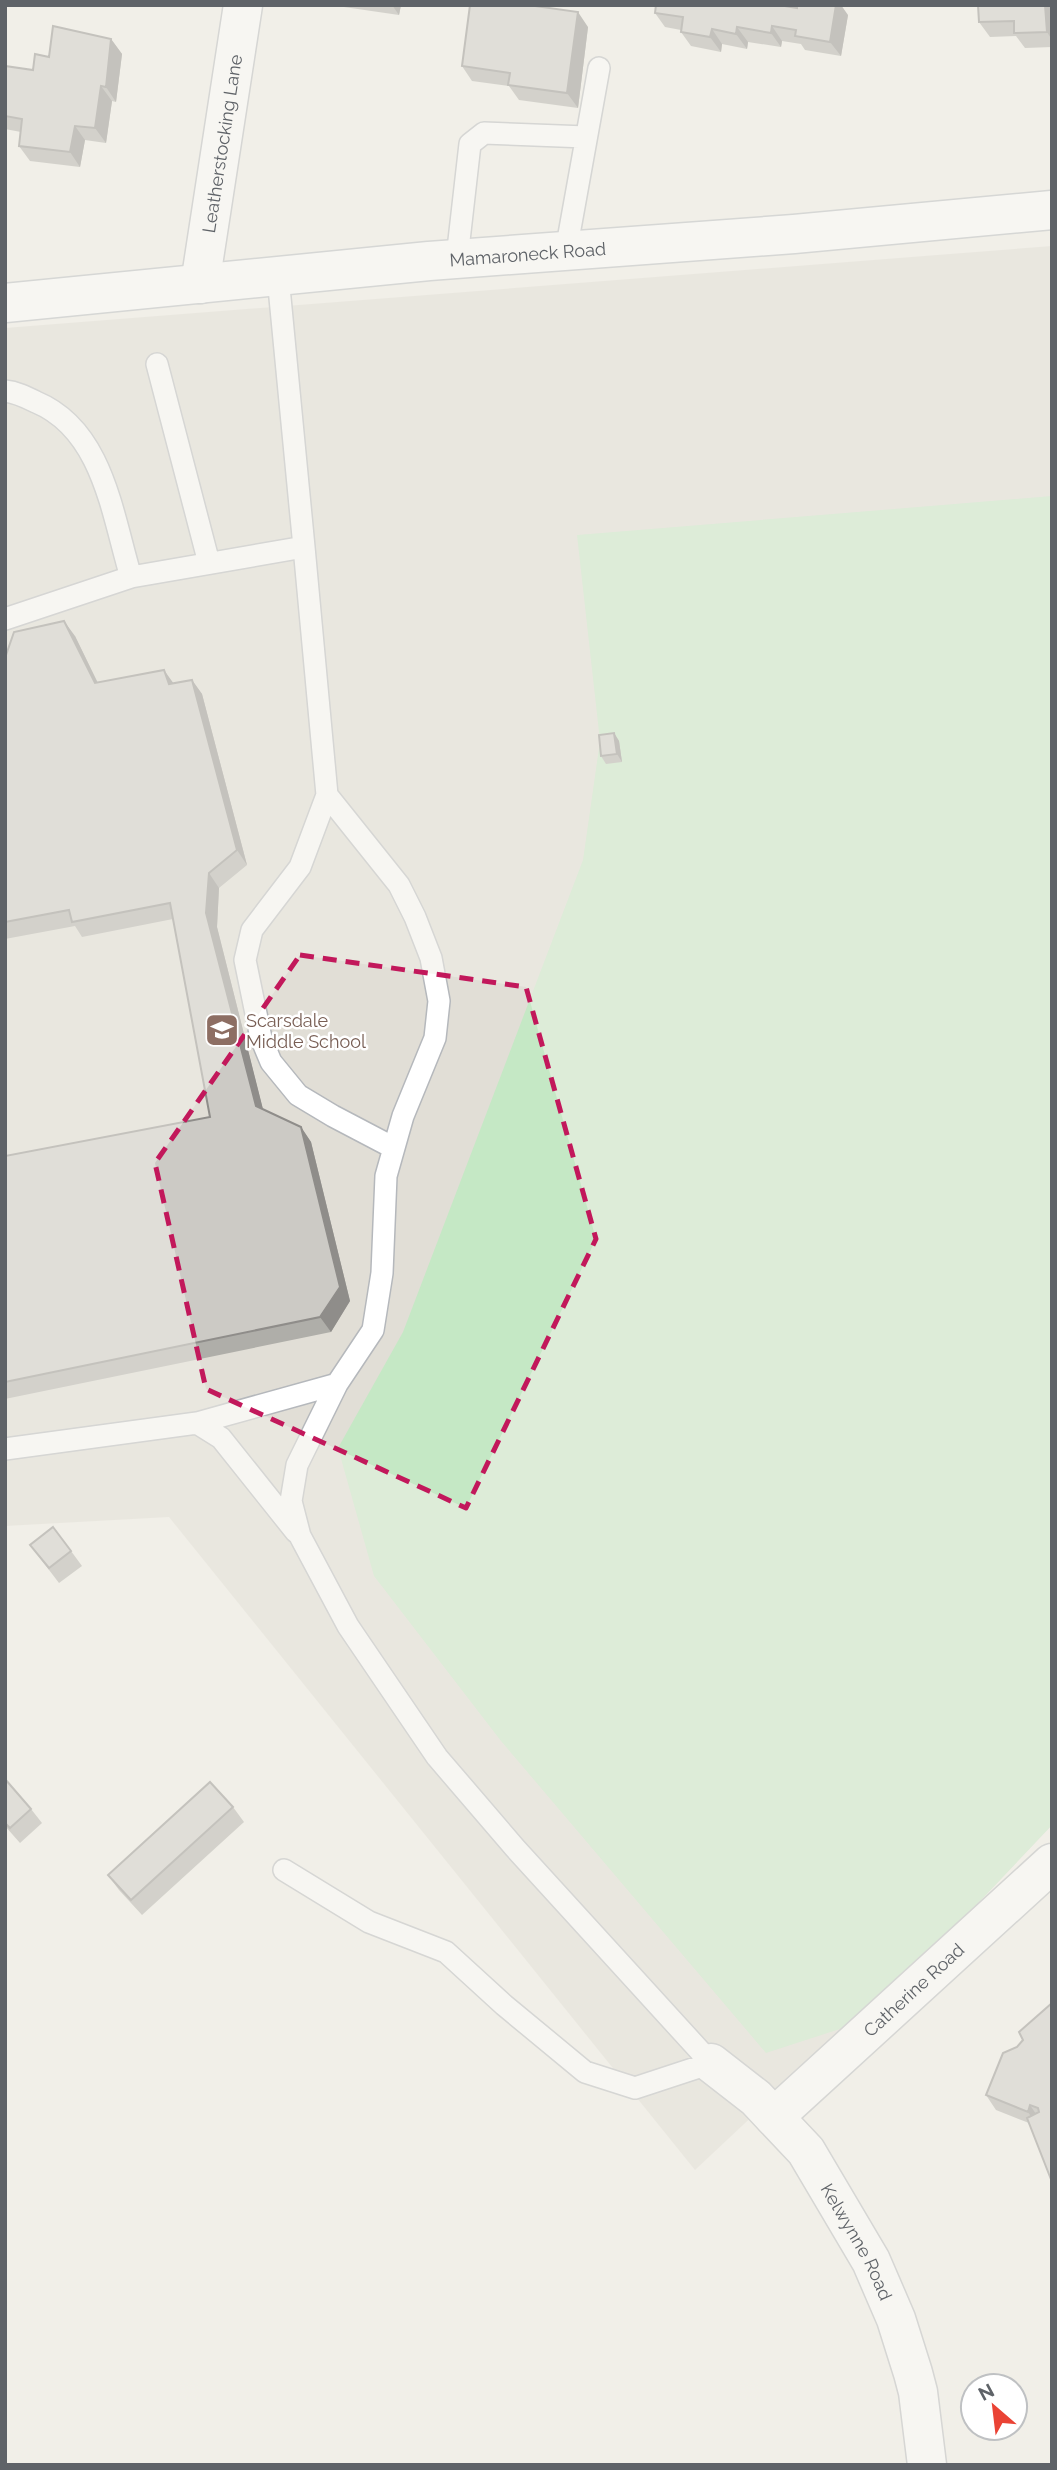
<svg xmlns="http://www.w3.org/2000/svg" width="1057" height="2470" font-family="Raleway,sans-serif">
	<style>
		.education { fill: #e1ded6 }
		.green { fill: #c5e8c5 }
		.lines { fill: none; stroke-linecap: round; stroke-linejoin: round }
		.lane-casing { stroke: #b5b8bc; stroke-width: 24 }
		.street-casing { stroke: #b5b8bc; stroke-width: 41 }
		.secondary-casing { stroke: #b6babf; stroke-width: 41 }
		.lane { stroke: #fff; stroke-width: 21 }
		.street { stroke: #fff; stroke-width: 38 }
		.secondary { stroke: #fff; stroke-width: 38 }
		.wall { fill: #afaea9 }
		.shaded-wall { fill: #8f8d8a }
		.building { fill: #cccac5; stroke: #8f8d8a; stroke-width: 2 }
		.marked { fill: none; stroke: #c2185b; stroke-width: 5; stroke-dasharray: 14 9; stroke-linejoin: round }
		.labels { text-anchor: middle; dominant-baseline: central; stroke-width: 5; stroke-linejoin: round; paint-order: stroke }
		.street-label { font-size: 18px; fill: #5f6368; stroke: #fff }
		.education-label { font-size: 18px; fill: #785e54; stroke: #fff; text-anchor: start }
	</style>
	<rect width="100%" height="100%" fill="#f1efe8"/>
	<path class="education" d="M1052 246V1825L965 1917 695 2170 169 1517 5 1526V328Z"/>
	<path class="green" d="M1052 496V1825L965 1917 846 2027 766 2053 501 1741 374 1576 338 1448 403 1332 583 860 600 741 577 535Z"/>
	<g class="lines">
		<g class="lane-casing">
			<path id="lane" d="M566 251 599 68
				M457 258 470 144 484 133 586 137
				M157 364 209 563
				M5 391C16 392 26 397 36 402 103 430 112 514 131 577L304 547 278 277
				M5 619 131 577
				M327 795 300 867 252 930 245 960 261 1038 271 1062 298 1095 333 1116 394 1148
				M197 1423 221 1438 296 1532
				M5 1449 197 1423 337 1384
				M284 1870 369 1922 446 1952 504 2005 585 2072 635 2088 711 2063 515 1848 437 1757 348 1626 300 1536 291 1501 297 1465 337 1384 373 1330 382 1273 386 1176 403 1116 435 1038 439 1001 431 958 415 917 399 885 327 795 304 547"/>
		</g>
		<g class="street-casing">
			<g id="street">
				<path id="s1" d="M200 284 243 5"/>
				<path id="s2" d="M711 2063 756 2098 806 2151 871 2261 896 2319 913 2373 918 2392 927 2465"/>
				<path id="s3" d="M774 2117 1052 1863"/>
			</g>
		</g>
		<g class="secondary-casing">
			<g id="secondary">
				<path id="s4" d="M5 303 429 261 794 234 1052 210"/>
			</g>
		</g>
		<use href="#lane" class="lane"/>
		<use href="#street" class="street"/>
		<use href="#secondary" class="secondary"/>
	</g>
	<path class="wall" d="M343 5H401L399 15 344 7Z
		M976 5H1052V47L1025 48 1016 36 990 37 979 22V9Z
		M797 8 848 15 841 56 805 50 801 44 782 41 781 47 748 42 747 49 722 44 721 52 691 46 681 32V30L665 27 655 13Z
		M588 27 578 108 519 100 509 86 472 81 462 66Z
		M111 39 122 54 116 102 112 101 106 143 85 140 80 167 30 161 19 146 21 132 5 129V66L33 70 49 57Z
		M75 636 98 683H174L192 680 202 694 247 865 219 888 217 927 263 1110 301 1127 311 1142 350 1301 331 1332 5 1399V1156L210 1117 173 919 82 937 75 926 5 939V658Z
		M614 733 619 741 622 762 606 764 601 756Z
		M30 1545 71 1551 82 1566 59 1583Z
		M5 1779 31 1809 42 1823 20 1843 5 1826Z
		M233 1807 244 1822 142 1915 119 1890 108 1875Z
		M1052 2003V2182L1029 2123 996 2110 986 2095 1017 2047Z"/>
	<path class="shaded-wall" d="M392 5H401L399 15Z
		M836 5H841L848 15 841 56 830 42Z
		M1045 5H1052V40L1047 32Z
		M578 12 588 27 578 108 567 93Z
		M772 26 782 41 781 47 771 33Z
		M737 27 748 42 747 49 736 34Z
		M712 29 722 44 721 52 710 37Z
		M111 39 122 54 116 102 106 87Z
		M101 86 112 101 106 143 95 128Z
		M75 126 85 140 80 167 70 152Z
		M64 621 75 636 105 698 95 683Z
		M164 670 174 684H169Z
		M192 680 202 694 247 865 237 850Z
		M614 733 619 741 622 762 617 754Z
		M209 873 219 888 217 927 266 1121 256 1106 206 913Z
		M301 1127 311 1142 350 1301 331 1332 320 1317Z
		M1030 2105 1040 2120 1038 2127 1028 2112Z"/>
	<path class="building" d="M470 5H528L578 12 567 93 508 85 510 73 462 66Z
		M656 5H779L797 8V5H836L830 42 795 36 796 30 772 26 771 33 737 27 736 34 712 29 710 37 681 32 683 17 655 13Z
		M978 5H1045L1047 32 1014 33V21L979 22Z
		M53 26 111 39 106 87 101 86 95 128 75 126 70 152 19 146 22 119 5 116V66L33 70 35 54 49 57Z
		M64 621 95 683 164 670 169 684 192 680 237 850 209 873 206 913 256 1106 301 1127 340 1287 320 1317 5 1382V1156L210 1117 170 903 72 922 69 910 5 922V658L14 632Z
		M614 733 617 754 601 756 599 735Z
		M53 1527 71 1551 49 1568 30 1545Z
		M5 1779 31 1809 10 1828 5 1823Z
		M210 1782 233 1807 131 1900 108 1875Z
		M1052 2003V2182L1027 2118 1039 2112 1038 2108 1030 2105 1028 2112 986 2095 1003 2053 1017 2047 1023 2040 1019 2032Z"/>
	<path d="M0 0H1057V2470H0ZM300 955 526 987 596 1239 466 1508 206 1389 155 1163Z" fill="#f1efe8" fill-opacity=".55" fill-rule="evenodd"/>
	<path class="marked" d="M300 955 526 987 596 1239 466 1508 206 1389 155 1163Z"/>
	<defs>
		<g id="school-square" transform="scale(1.75)"><rect x="-9" y="-9" width="18" height="18" rx="4" fill="#8d6e63" stroke="#fff"/><path d="M0-5L7-2L0 1L-7-2ZM-4 1L0 2.5L4 1V4Q0 6-4 4Z" fill="#fff"/></g>
	</defs>
	<g fill-rule="evenodd">
		<use href="#school-square" x="222" y="1030"/>
	</g>
	<g class="labels">
		<g class="street-label">
			<text stroke="none"><textPath href="#s1" startOffset="142">Leatherstocking Lane</textPath></text>
			<text stroke="none"><textPath href="#s4" startOffset="525">Mamaroneck Road</textPath></text>
			<text stroke="none"><textPath href="#s3" startOffset="189">Catherine Road</textPath></text>
			<text stroke="none"><textPath href="#s2" startOffset="234">Kelwynne Road</textPath></text>
		</g>
		<g class="education-label">
			<text x="246" y="1020">Scarsdale<tspan x="246" dy="21">Middle School</tspan></text>
		</g>
	</g>
	<rect width="1057" height="2470" fill="none" stroke="#5f6368" stroke-width="14"/>
	<g transform="translate(994 2407) rotate(332)"><circle r="33" fill="#ffffff" stroke="#bfc1c3" stroke-width="2"/>
	<path d="M0-5L12 26L0 18L-12 26Z" fill="#ea4335"/>
	<text y="-10" font-size="19" font-weight="bold" text-anchor="middle" fill="#5f6368">N</text>
	</g>
</svg>
